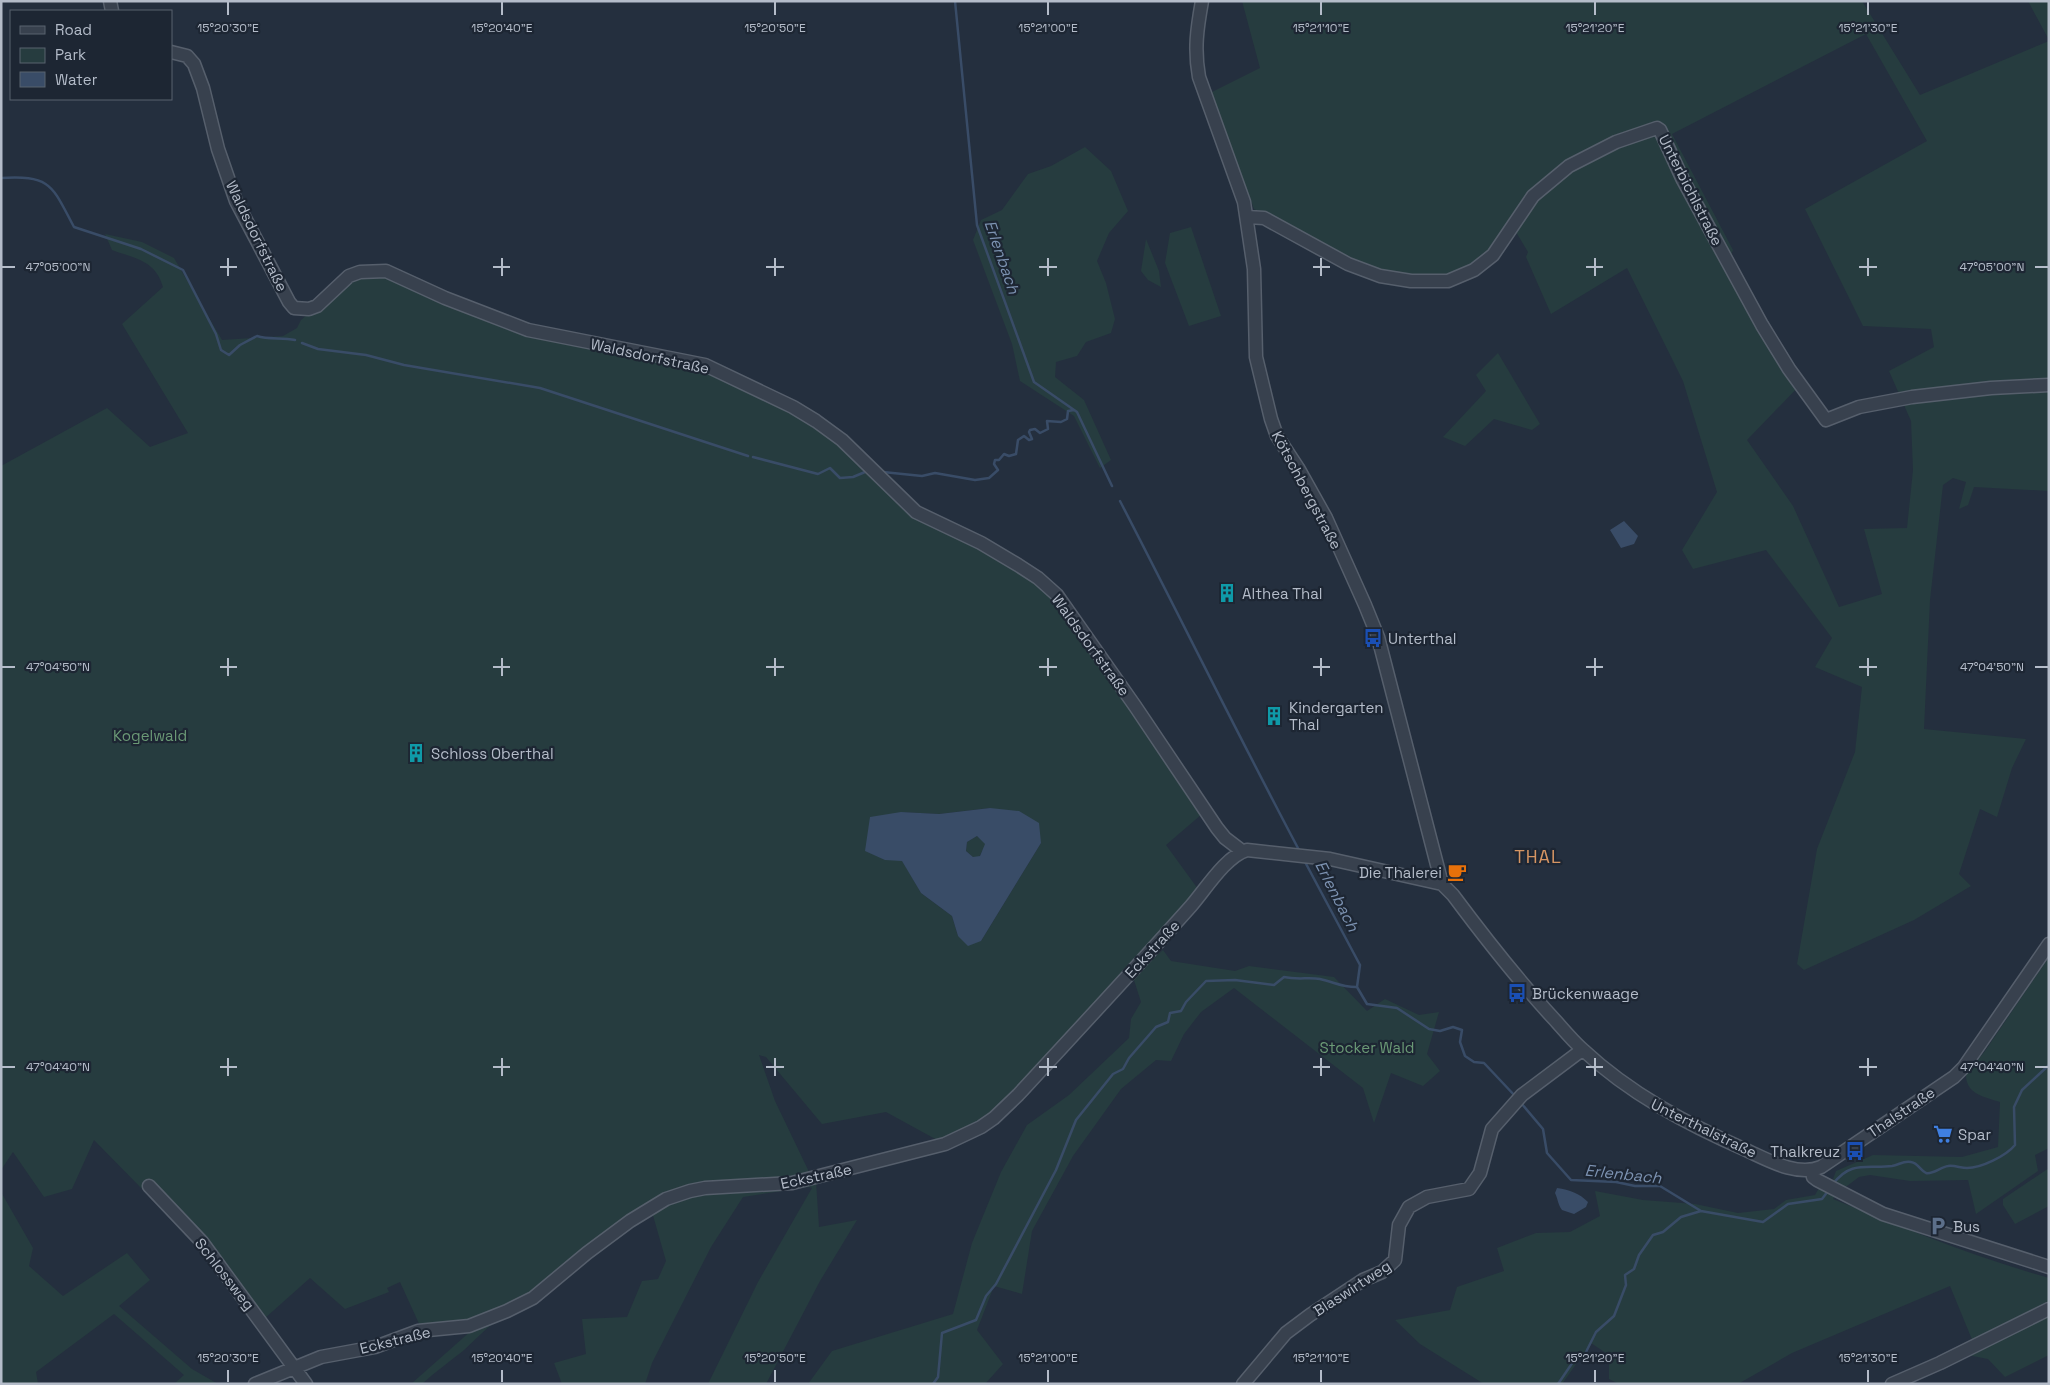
<svg xmlns="http://www.w3.org/2000/svg" width="2050" height="1385" font-family="'Space Grotesk',sans-serif">
	<style>
		.green { fill: #263c3f; fill-rule: evenodd }
		.water { fill: #394c67; fill-rule: evenodd }
		.lines { fill: none; stroke-linecap: round; stroke-linejoin: round }
		.stream { stroke: #394c67; stroke-width: 2.5 }
		.minor-casing { stroke: #565f6c; stroke-width: 15 }
		.minor { stroke: #38414e; stroke-width: 12 }
		.ticks { fill: none; stroke: #b4bcc9; stroke-width: 2 }
		.labels { text-anchor: middle; dominant-baseline: central; stroke-width: 4.5; stroke-linejoin: round; paint-order: stroke }
		.street-label { font-size: 15px; fill: #b4bcc9; stroke: #1d2633 }
		.poi-label { font-size: 15px; fill: #b4bcc9; stroke: #1d2633; text-anchor: start }
		.park-label { font-size: 15px; fill: #6b9a76; stroke: #1d2633 }
		.water-label { font-size: 16px; font-style: italic; fill: #7c92b1; stroke: #1d2633 }
		.quarter-label { font-size: 18px; letter-spacing: 1px; fill: #d59563; stroke: #1d2633 }
		.ticks-label { font-size: 12px; text-anchor: middle; fill: #b4bcc9; stroke: #1d2633; stroke-width: 4.5; stroke-linejoin: round; paint-order: stroke }
	</style>
	<rect width="100%" height="100%" fill="#242f3e"/>
	<path class="green" d="M1242 1H1862L1920 95 2049 41V491L1974 487 1968 505 1959 509 1966 482 1953 478 1943 485 1930 600 1924 729 2026 739 2012 768 1997 817 1980 809 1959 874 1971 886 1914 920 1804 970 1797 964 1817 849 1855 752 1862 687 1815 667 1832 638 1766 550 1693 569 1682 550 1717 492 1683 381 1627 268 1551 314 1526 257 1528 252 1516 232C1497 246 1479 265 1456 272 1392 293 1309 238 1254 209L1210 93 1260 68ZM1866 34 1927 141 1805 209 1863 326 1931 329 1934 347 1889 371 1911 421 1913 470 1907 528 1864 529 1882 594 1839 607 1793 506 1747 440 1803 382 1766 321 1731 255 1733 250 1672 134Z
		M2028 1H2049V40Z
		M1085 147 1111 171 1128 211 1109 233 1097 261 1106 283 1115 319 1111 333 1086 342 1077 356 1056 362 1055 377 1084 400 1111 460 1100 468 1074 416 1020 381 1012 344 973 240 981 220 1002 210 1028 174 1051 166Z
		M1191 227 1221 316 1189 326 1165 263 1170 233Z
		M105 234 142 242 174 258 222 340 283 336 297 328 301 320 351 277 385 274 473 314 703 367 815 422 878 483 1017 568 1053 598 1202 814 1166 845 1198 889 1015 1093 978 1123 939 1141 886 1112 822 1124 766 1057 759 1055 775 1101 811 1176 668 1196 535 1293 470 1323 421 1328 400 1282 387 1288 389 1292 345 1309 310 1278 264 1319 197 1245 94 1140 72 1189 44 1197 13 1152 1 1170V466L107 408 150 447 188 433 122 324 163 287C155 260 136 259 112 250ZM990 808 1041 843 981 941 958 936 952 916 921 893 902 860 901 812 939 814Z
		M1146 239 1159 271 1161 287 1148 280 1141 271Z
		M1498 353 1540 424 1532 430 1494 419 1465 446 1443 437 1486 391 1476 375Z
		M977 836 986 844 979 857H973L966 851 967 842Z
		M1163 950 1171 961 1235 971 1249 966 1334 977 1367 1011 1385 999 1419 1015 1439 1012 1427 1054 1440 1071 1423 1086 1391 1073 1374 1123 1363 1088 1234 988 1201 1012 1184 1034 1171 1061 1156 1060 1121 1089 1073 1156 1032 1231 1022 1294 994 1286 977 1330 1003 1364 985 1384H808L832 1351 953 1314 972 1243 1001 1172 1027 1125 1069 1095 1129 1038 1131 1019 1141 1002 1133 977Z
		M2049 957V1148L2035 1155 2038 1171 1976 1214 1968 1180 1910 1181 1870 1175 1859 1177 1847 1186 1840 1188 1833 1179 1836 1171 1873 1155 1962 1157 1998 1147 2000 1102C1984 1097 1966 1094 1966 1075L1985 1051Z
		M2049 1168V1206L2015 1224 2003 1205V1199Z
		M816 1182 819 1227 857 1220 820 1281 766 1384H708L758 1282 812 1188 809 1187 743 1197 711 1247 652 1363 645 1384H562L554 1363 586 1354 582 1319 627 1317 642 1281 658 1279 666 1261 652 1212 692 1195Z
		M1819 1188 1836 1194 1833 1199C1904 1228 1974 1257 2049 1278V1304L1973 1342 1950 1286 1792 1353 1738 1384H1619L1609 1379V1355L1591 1343 1562 1384H1484L1420 1344 1395 1320 1450 1310 1457 1287 1504 1271 1497 1248 1536 1233 1570 1232 1600 1216 1595 1191 1643 1200 1695 1204 1738 1213 1774 1209 1786 1200 1815 1195Z
		M1 1192 33 1248 29 1266 63 1296 127 1253 150 1280 119 1306 192 1369 218 1384H174L184 1375 114 1314 36 1372 38 1384H1Z
		M2049 1314V1355L2005 1377 1988 1359 1967 1355Z
		M496 1321C484 1330 474 1341 463 1351 449 1362 435 1372 422 1384H411L472 1330Z"/>
	<path class="water" d="M1624 521 1638 536 1634 544 1621 548 1610 530Z
		M990 808 1019 811 1039 823 1041 843 981 941 968 946 958 936 952 916 921 893 902 861 885 860 865 851 870 817 901 812 939 814ZM977 836 985 844 980 856 973 857 966 851 967 842Z
		M1557 1188C1570 1190 1579 1193 1588 1202L1586 1207 1574 1214 1562 1210C1558 1205 1558 1199 1555 1193Z"/>
	<g class="lines">
		<path class="stream" d="M955 1 977 225 1034 382 1077 412 1112 486
			M1 178C52 175 52 186 74 227L141 249 183 270 216 334 221 350 229 355 240 345 257 336C269 340 282 337 295 340
			M302 343 318 349 366 355 404 365 540 388 748 456
			M753 457 818 474 830 468 840 478 853 477 865 472
			M883 472 922 476 935 473 975 480 989 478 998 470 994 464 995 460H999L1004 454 1009 456 1016 454 1018 440 1024 436 1029 440 1032 439 1029 432 1030 430 1035 429 1040 433 1048 429 1047 421 1061 422 1067 419 1068 411 1074 410
			M1120 501C1180 617 1238 735 1299 850
			M1304 860 1360 965 1357 987 1367 1004 1397 1008 1429 1029 1440 1031 1453 1027 1462 1030 1460 1042 1465 1056 1474 1062 1484 1063 1516 1097
			M1521 1103 1543 1129 1547 1153 1571 1180 1616 1182 1635 1186H1660L1701 1211 1763 1222 1788 1204 1822 1199 1828 1191
			M1833 1184C1851 1160 1867 1169 1892 1166 1899 1165 1904 1160 1911 1162 1918 1163 1920 1170 1926 1173 1932 1175 1941 1167 1948 1166 1954 1165 1961 1168 1967 1168 1981 1168 2006 1156 2015 1145L2014 1107 2022 1090 2049 1065
			M933 1384 938 1377 942 1333 976 1320 986 1296 996 1284 1056 1170 1076 1120 1113 1074 1123 1069 1129 1058 1156 1027 1168 1022 1170 1013 1181 1011 1186 1002 1206 981 1235 980 1274 985 1284 977C1297 980 1309 977 1320 979 1334 982 1341 987 1356 987
			M1558 1384 1577 1356 1585 1354 1596 1332 1614 1316 1626 1285 1625 1275 1634 1269 1639 1255 1653 1235 1663 1232 1681 1217 1701 1211"/>
		<g class="minor-casing">
			<path id="minor" d="M110 1 112 11
				M1202 1C1197 29 1194 49 1199 77L1244 202 1254 269 1256 357 1271 419 1277 436 1298 468 1326 518 1365 605 1378 637 1442 884
				M171 52 187 56 194 64 203 88 218 149 236 201 289 302 294 308 309 309 317 306 349 276 360 272 386 271 445 298 528 330 705 365 793 407 816 421 842 440 916 512 981 543 1018 565 1038 578 1057 595 1135 706 1217 828 1225 838 1242 851
				M1247 217 1264 218 1348 264 1380 276 1411 281H1448L1474 270 1493 255 1533 196 1569 166 1616 142 1657 128 1660 130 1683 180 1762 325 1789 369 1826 420 1859 407 1912 397 1991 388 2049 385
				M1812 1171 1813 1177 1817 1180 1883 1214 2049 1267
				M149 1186 202 1242 306 1384
				M255 1384 321 1357 375 1347 418 1331 469 1326 507 1311 533 1298 587 1253 630 1221 666 1199 690 1191 705 1188 792 1183 945 1144 981 1127 994 1118 1018 1095C1076 1032 1134 970 1191 906 1205 890 1226 856 1247 850L1330 859 1442 884 1453 895C1485 938 1517 979 1554 1019 1563 1029 1572 1040 1582 1049 1630 1094 1687 1124 1746 1150 1768 1160 1797 1177 1821 1167L1954 1077 1964 1067 2049 944
				M1243 1384 1286 1333 1310 1315 1363 1280 1382 1272 1395 1260 1399 1225 1409 1207 1427 1197 1469 1189 1480 1173 1492 1129 1522 1095 1582 1050
				M1892 1384 1940 1363 2049 1309"/>
		</g>
		<use href="#minor" class="minor"/>
	</g>
	<path class="ticks" d="M228 2V15M502 2V15M775 2V15M1048 2V15M1321 2V15M1595 2V15M1868 2V15M228 258V276M502 258V276M775 258V276M1048 258V276M1321 258V276M1595 258V276M1868 258V276M2 267H15M220 267H237M493 267H510M766 267H784M1039 267H1057M1313 267H1330M1586 267H1603M1859 267H1877M2035 267H2048M228 658V676M502 658V676M775 658V676M1048 658V676M1321 658V676M1595 658V676M1868 658V676M2 667H15M220 667H237M493 667H510M766 667H784M1039 667H1057M1313 667H1330M1586 667H1603M1859 667H1877M2035 667H2048M228 1058V1076M502 1058V1076M775 1058V1076M1048 1058V1076M1321 1058V1076M1595 1058V1076M1868 1058V1076M2 1067H15M220 1067H237M493 1067H510M766 1067H784M1039 1067H1057M1313 1067H1330M1586 1067H1603M1859 1067H1877M2035 1067H2048M228 1370V1382M502 1370V1382M775 1370V1382M1048 1370V1382M1321 1370V1382M1595 1370V1382M1868 1370V1382"/>
	<defs>
		<g id="building-bare" transform="scale(1.5)"><path d="M-4-6H4V6H1V3H-1V6H-4ZM-2.5-4.3h1.7v1.8h-1.7ZM.8-4.3h1.7v1.8H.8ZM-2.5-1h1.7V.8h-1.7ZM.8-1h1.7V.8H.8Z" fill="#0f9aa8" stroke="#1d2633" stroke-width="2.5" paint-order="stroke"/></g>
		<g id="bus-bare" transform="scale(1.5)"><path d="M-5-6H5V4H4V6H2V4H-2V6H-4V4H-5ZM-3.5-4V0h7V-4ZM-3.5 1.2v1.5H-2V1.2ZM2 1.2v1.5H3.5V1.2Z" fill="#1a4fb4" stroke="#1d2633" stroke-width="2.5" paint-order="stroke"/></g>
		<g id="cafe-bare" transform="scale(1.5)"><path d="M-5.5-4.5H6V0H3Q3 3.5 0 3.5H-2.5Q-5.5 3.5-5.5 0ZM3-3.2v2h1.7v-2ZM-6 4.5H4V6H-6Z" fill="#e8710a" stroke="#1d2633" stroke-width="2.5" paint-order="stroke"/></g>
		<g id="supermarket-bare" transform="scale(1.5)"><path d="M-6-5.5h2.5l.6 2H6L4.5 2H-2.5L-4.4-4H-6ZM-1.5 3.2a1.3 1.3 0 1 0 .1 0ZM3 3.2a1.3 1.3 0 1 0 .1 0Z" fill="#3f7fe0" stroke="#1d2633" stroke-width="2.5" paint-order="stroke"/></g>
		<g id="parking-bare" transform="scale(1.5)"><path d="M-3.5-5.5H1a3.5 3.5 0 0 1 0 7H-1V5.5H-3.5ZM-1-3.4V-.6H.8a1.4 1.4 0 0 0 0-2.8Z" fill="#5c6f8a" stroke="#1d2633" stroke-width="2.5" paint-order="stroke"/></g>
	</defs>
	<g fill-rule="evenodd">
		<use href="#building-bare" x="1227" y="593"/>
		<use href="#bus-bare" x="1373" y="638"/>
		<use href="#building-bare" x="1274" y="716"/>
		<use href="#building-bare" x="416" y="753"/>
		<use href="#cafe-bare" x="1457" y="872"/>
		<use href="#bus-bare" x="1517" y="993"/>
		<use href="#supermarket-bare" x="1943" y="1134"/>
		<use href="#bus-bare" x="1855" y="1151"/>
		<use href="#parking-bare" x="1938" y="1226"/>
	</g>
	<g class="labels">
		<g class="street-label">
			<text transform="translate(1691 190) rotate(63)">Unterbichlstraße</text>
			<text transform="translate(257 236) rotate(64)">Waldsdorfstraße</text>
			<text transform="translate(650 356) rotate(12)">Waldsdorfstraße</text>
			<text transform="translate(1307 490) rotate(62)">Kötschbergstraße</text>
			<text transform="translate(1091 645) rotate(54)">Waldsdorfstraße</text>
			<text transform="translate(1152 949) rotate(-47)">Eckstraße</text>
			<text transform="translate(1901 1112) rotate(-34)">Thalstraße</text>
			<text transform="translate(1704 1128) rotate(26)">Unterthalstraße</text>
			<text transform="translate(816 1176) rotate(-12)">Eckstraße</text>
			<text transform="translate(225 1274) rotate(52)">Schlossweg</text>
			<text transform="translate(1352 1288) rotate(-33)">Blaswirtweg</text>
			<text transform="translate(395 1340) rotate(-14)">Eckstraße</text>
		</g>
		<g class="poi-label">
			<text x="1242" y="593">Althea Thal</text>
			<text x="1388" y="638">Unterthal</text>
			<text x="1289" y="707">Kindergarten<tspan x="1289" dy="17">Thal</tspan></text>
			<text x="431" y="753">Schloss Oberthal</text>
			<text x="1442" y="872" text-anchor="end">Die Thalerei</text>
			<text x="1532" y="993">Brückenwaage</text>
			<text x="1958" y="1134">Spar</text>
			<text x="1840" y="1151" text-anchor="end">Thalkreuz</text>
			<text x="1953" y="1226">Bus</text>
		</g>
		<g class="park-label">
			<text x="150" y="735">Kogelwald</text>
			<text x="1367" y="1047">Stocker Wald</text>
		</g>
		<g class="water-label">
			<text transform="translate(1002 257) rotate(71)">Erlenbach</text>
			<text transform="translate(1337 896) rotate(63)">Erlenbach</text>
			<text transform="translate(1623 1174) rotate(6)">Erlenbach</text>
		</g>
		<g class="quarter-label">
			<text x="1538" y="856">THAL</text>
		</g>
	</g>
	<g class="ticks-label">
		<text x="228" y="32">15°20'30"E</text>
		<text x="502" y="32">15°20'40"E</text>
		<text x="775" y="32">15°20'50"E</text>
		<text x="1048" y="32">15°21'00"E</text>
		<text x="1321" y="32">15°21'10"E</text>
		<text x="1595" y="32">15°21'20"E</text>
		<text x="1868" y="32">15°21'30"E</text>
		<text x="58" y="271">47°05'00"N</text>
		<text x="1992" y="271">47°05'00"N</text>
		<text x="58" y="671">47°04'50"N</text>
		<text x="1992" y="671">47°04'50"N</text>
		<text x="58" y="1071">47°04'40"N</text>
		<text x="1992" y="1071">47°04'40"N</text>
		<text x="228" y="1362">15°20'30"E</text>
		<text x="502" y="1362">15°20'40"E</text>
		<text x="775" y="1362">15°20'50"E</text>
		<text x="1048" y="1362">15°21'00"E</text>
		<text x="1321" y="1362">15°21'10"E</text>
		<text x="1595" y="1362">15°21'20"E</text>
		<text x="1868" y="1362">15°21'30"E</text>
	</g>
	<rect width="2050" height="1385" fill="none" stroke="#b4bcc9" stroke-width="5"/>
	<rect x="10" y="10" width="162" height="90" fill="#1d2633" stroke="#59626f"/>
	<rect x="20" y="26" width="25" height="8" fill="#38414e" stroke="#59626f"/>
	<text x="55" y="35" font-size="15" fill="#b4bcc9">Road</text>
	<rect x="20" y="48" width="25" height="15" fill="#263c3f" stroke="#59626f"/>
	<text x="55" y="60" font-size="15" fill="#b4bcc9">Park</text>
	<rect x="20" y="72" width="25" height="15" fill="#394c67" stroke="#59626f"/>
	<text x="55" y="85" font-size="15" fill="#b4bcc9">Water</text>
</svg>
